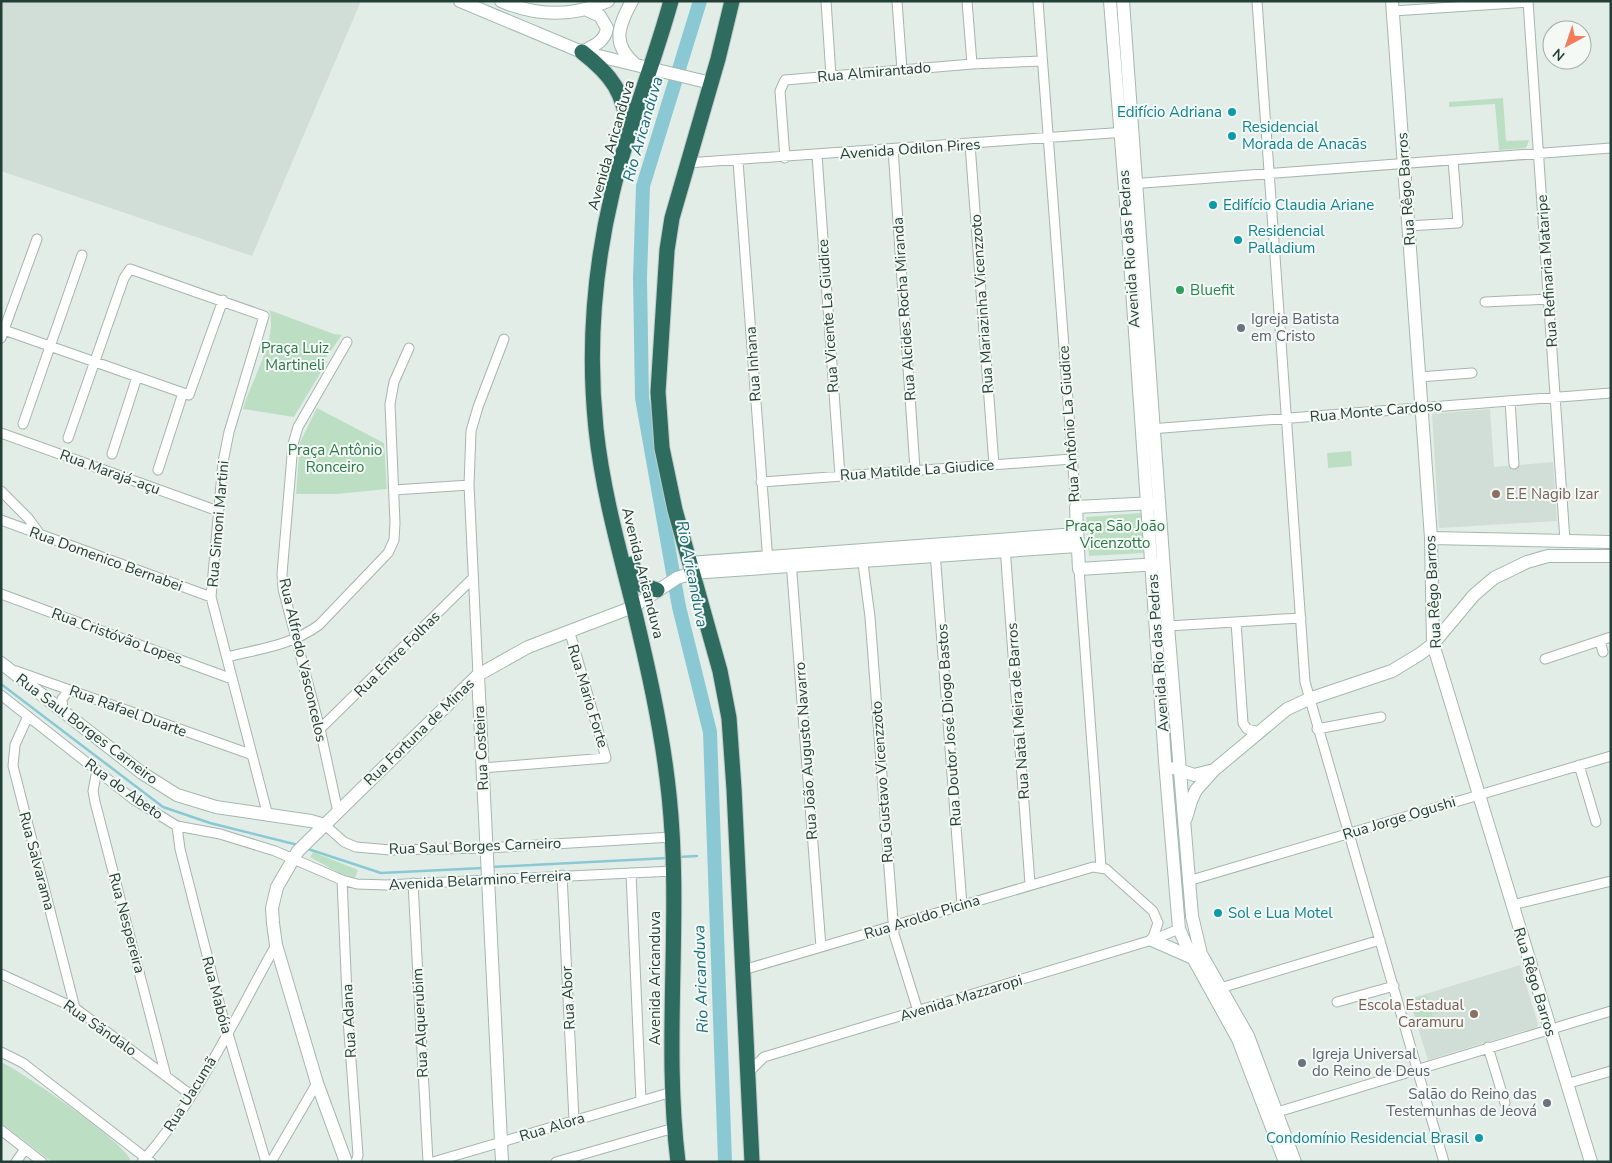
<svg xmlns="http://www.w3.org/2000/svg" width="1612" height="1163" font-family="'Nunito Sans',sans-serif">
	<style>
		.built { fill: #d1ddd7 }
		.green { fill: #bcdfc4 }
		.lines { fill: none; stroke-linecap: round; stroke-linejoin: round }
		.stream { stroke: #8ac9d3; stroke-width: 2.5 }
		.river { stroke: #8ac9d3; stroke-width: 14 }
		.street-casing { stroke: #a5b5af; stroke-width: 11 }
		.secondary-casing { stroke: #a1b9b0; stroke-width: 14 }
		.highway-casing { stroke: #c1c9c7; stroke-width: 17 }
		.street { stroke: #fff; stroke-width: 9 }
		.secondary { stroke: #fff; stroke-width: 12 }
		.highway { stroke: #2d6c5e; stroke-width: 15 }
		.culture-dot { fill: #0f9aa8; stroke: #f4f9f6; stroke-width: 2 }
		.leisure-dot { fill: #2e9e5b; stroke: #f4f9f6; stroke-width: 2 }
		.worship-dot { fill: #6b7280; stroke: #f4f9f6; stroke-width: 2 }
		.education-dot { fill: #8d6e63; stroke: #f4f9f6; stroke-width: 2 }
		.labels { text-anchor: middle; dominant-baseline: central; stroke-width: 4; stroke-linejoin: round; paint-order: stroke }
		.street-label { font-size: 15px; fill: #223f37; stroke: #f4f9f6 }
		.culture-label { font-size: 15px; fill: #0d838f; stroke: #f4f9f6; text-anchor: start }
		.leisure-label { font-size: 15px; fill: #27864d; stroke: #f4f9f6; text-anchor: start }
		.worship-label { font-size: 15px; fill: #5b616d; stroke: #f4f9f6; text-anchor: start }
		.park-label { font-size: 15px; fill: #2b7747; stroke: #f4f9f6 }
		.education-label { font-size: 15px; fill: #785e54; stroke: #f4f9f6; text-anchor: start }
		.water-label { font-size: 16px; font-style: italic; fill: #1b6e7c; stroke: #f4f9f6 }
	</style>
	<rect width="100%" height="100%" fill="#e3ede8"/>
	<path class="built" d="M1 1H361L252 256 1 171Z
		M1490 409 1494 467 1553 462 1557 521 1439 528 1432 414Z
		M1520 965 1538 1024 1537 1027 1428 1060 1409 999Z"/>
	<path class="green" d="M1503 98 1506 141 1529 140 1526 148 1499 150 1495 104 1449 107V102Z
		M269 310 334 334 342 335 325 359 327 362 294 417 243 409C250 383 279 336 269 310Z
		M317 408 384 443 387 489 337 494H296L300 442Z
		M1351 451 1352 466 1328 468 1327 453Z
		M1141 513 1143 553 1089 556 1086 517Z
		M313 852 358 870 355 878 339 873 310 857Z
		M1427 995 1434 1020 1418 1024 1410 1000Z
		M1 1062C21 1071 131 1146 131 1162H52L1 1123Z"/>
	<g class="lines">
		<path class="stream" d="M1 684 163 807 210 823 298 845
			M308 849 381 873 483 868
			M678 857 697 856
			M491 867 668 858"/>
		<path class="river" d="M700 1 643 186 640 278 642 398 679 607 710 732 725 1162"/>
		<g class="street-casing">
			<path id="street" d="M826 1 831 76
				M897 1 902 70
				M967 1 972 64
				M1038 1 1076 507
				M1257 1 1305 682 1444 1162
				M1528 1 1565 541
				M1393 11 1528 2
				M970 144 994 465
				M893 149 915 469
				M817 155 840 476
				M785 158 780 91 785 80 972 64 1042 61
				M738 161 768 562
				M687 163 1126 132
				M1130 184 1611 148
				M1408 226 1458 223 1453 160
				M1485 302 1550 299
				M4 330 189 395 223 300
				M1 338 37 239
				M1419 377 1472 373
				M1510 401 1514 464
				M23 424 82 255
				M1150 429 1611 393
				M1 433 218 511
				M68 438 124 278 130 269 264 316 229 432 223 462 211 597 268 816
				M112 454 137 377
				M158 470 183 393
				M761 482 1072 459
				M394 490 469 485
				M1 491 28 518 39 533
				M1 520 211 597
				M1005 547 1030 884
				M935 552 962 905
				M862 556 870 617 894 934 918 1011
				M791 561 821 947
				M1079 569 1101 867
				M1 594 232 679
				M1236 622 1243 723 1247 729 1260 732
				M1168 626 1301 618
				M1600 641 1603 652
				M227 657C259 649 292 645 319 625L388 553 394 540 395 523 390 404 394 382 409 348
				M1545 659 1611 637
				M16 671 250 754
				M478 675 469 485 471 431 478 407 504 339
				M1 695 133 799 177 826 220 834 275 851 342 880 357 884 386 885 673 871
				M63 711 62 699 69 690
				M28 716 15 745 13 766 75 1008
				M320 729 473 578
				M1317 729 1381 717
				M1579 765 1596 822
				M482 768 606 758 570 633
				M97 770 93 791 95 802 166 1076
				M338 812 320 729 283 589 282 574 293 444 298 427 347 342
				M325 825 344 842 356 847 391 850 487 848 672 837
				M177 826 180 849 221 1010 266 1162
				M631 873 641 1101
				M562 875 574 1120
				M342 880 348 1019 358 1155 356 1162
				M1188 881 1611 756
				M413 883 428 1162
				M1512 905 1611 881
				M743 970 1093 867 1106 869 1153 911 1158 923 1152 940
				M1 974 75 1008 191 1095
				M1217 989 1380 940
				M1337 1002 1394 986
				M1488 1047 1505 1103
				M1 1052 23 1063 151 1162
				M748 1073 764 1057 1152 940 1179 929
				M1566 1084 1611 1071
				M1271 1114 1611 1011
				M1 1130 42 1162
				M16 1162 25 1149
				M142 1162C198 1099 235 1018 276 945
				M271 1162 317 1083
				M433 1162 672 1092
				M556 1162 674 1128"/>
		</g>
		<g class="secondary-casing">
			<path id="secondary" d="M460 1 582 52 711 83
				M501 1C536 16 573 17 608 1
				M632 1C618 27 611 44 636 65
				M1110 1 1125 189 1165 761 1179 929 1187 947 1238 1039 1285 1162
				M1123 1 1168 626 1192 916 1201 954 1248 1036 1295 1162
				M1392 1 1431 538 1433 644 1591 1162
				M582 52C593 46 605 42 607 28L600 16 585 9
				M1154 503 1076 507 1079 569 1159 564
				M1431 538 1611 542
				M689 563 1077 534
				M1 663 142 773 177 795 216 807 311 821 325 825
				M478 675 502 1162
				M1174 768 1194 775 1214 770
				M1186 818 1191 801 1196 790 1214 770 1287 709 1309 699 1392 671 1420 654 1433 644 1474 595 1494 578 1527 562 1548 556H1611
				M1152 940 1193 958
				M346 1162 317 1083 276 945 273 923 272 908 277 887 298 851 478 675 528 647 633 607 677 578 692 573 1077 546"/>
		</g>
		<g class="highway-casing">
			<path id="highway" d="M671 1C653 66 627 129 612 194 594 270 588 352 596 429 602 486 617 542 631 597 647 663 662 728 669 795 682 917 663 1040 678 1162
				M732 1 718 59 672 218 667 250 658 392 662 448 675 510 720 671 729 718 734 789 752 1162
				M582 52C613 76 623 92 629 131
				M632 564 639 584 657 590"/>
		</g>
		<use href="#street" class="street"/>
		<use href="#secondary" class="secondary"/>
		<use href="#highway" class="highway"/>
	</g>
	<g class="culture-dot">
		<circle cx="1232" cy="112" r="5"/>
		<circle cx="1232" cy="136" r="5"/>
		<circle cx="1213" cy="205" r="5"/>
		<circle cx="1238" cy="240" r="5"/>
		<circle cx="1218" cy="913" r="5"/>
		<circle cx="1479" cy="1138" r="5"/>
	</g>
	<circle class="leisure-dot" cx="1180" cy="290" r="5"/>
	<g class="worship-dot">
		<circle cx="1241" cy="328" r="5"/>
		<circle cx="1302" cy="1063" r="5"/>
		<circle cx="1547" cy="1103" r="5"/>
	</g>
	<g class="education-dot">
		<circle cx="1496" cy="494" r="5"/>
		<circle cx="1474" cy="1014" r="5"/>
	</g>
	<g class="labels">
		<g class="street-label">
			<text transform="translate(874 72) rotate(-5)">Rua Almirantado</text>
			<text transform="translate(611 145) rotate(-74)">Avenida Aricanduva</text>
			<text transform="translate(910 149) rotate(-4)">Avenida Odilon Pires</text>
			<text transform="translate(1406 189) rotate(-94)">Rua Rêgo Barros</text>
			<text transform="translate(1129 249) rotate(-94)">Avenida Rio das Pedras</text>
			<text transform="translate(1547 271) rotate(-94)">Rua Refinaria Mataripe</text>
			<text transform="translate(982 304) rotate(-94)">Rua Mariazinha Vicenzzoto</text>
			<text transform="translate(904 309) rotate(-94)">Rua Alcides Rocha Miranda</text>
			<text transform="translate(828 316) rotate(-94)">Rua Vicente La Giudice</text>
			<text transform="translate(753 364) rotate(-94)">Rua Inhana</text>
			<text transform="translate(1376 411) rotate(-5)">Rua Monte Cardoso</text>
			<text transform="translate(1069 424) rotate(-94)">Rua Antônio La Giudice</text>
			<text transform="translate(917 470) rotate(-4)">Rua Matilde La Giudice</text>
			<text transform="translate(110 472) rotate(20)">Rua Marajá-açu</text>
			<text transform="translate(218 524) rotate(-85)">Rua Simoni Martini</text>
			<text transform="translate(106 559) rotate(20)">Rua Domenico Bernabei</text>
			<text transform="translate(643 573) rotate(76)">Avenida Aricanduva</text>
			<text transform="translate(1433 592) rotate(-93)">Rua Rêgo Barros</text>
			<text transform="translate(117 636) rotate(20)">Rua Cristóvão Lopes</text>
			<text transform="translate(1158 653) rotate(-94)">Avenida Rio das Pedras</text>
			<text transform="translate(397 654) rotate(-45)">Rua Entre Folhas</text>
			<text transform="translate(303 660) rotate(77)">Rua Alfredo Vasconcelos</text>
			<text transform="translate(588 696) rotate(73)">Rua Mario Forte</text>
			<text transform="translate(128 711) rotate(20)">Rua Rafael Duarte</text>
			<text transform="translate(1018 711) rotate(-94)">Rua Natal Meira de Barros</text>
			<text transform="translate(949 725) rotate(-94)">Rua Doutor José Diogo Bastos</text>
			<text transform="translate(87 729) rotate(37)">Rua Saul Borges Carneiro</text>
			<text transform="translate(419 732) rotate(-44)">Rua Fortuna de Minas</text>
			<text transform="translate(481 748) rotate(-93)">Rua Costeira</text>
			<text transform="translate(806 751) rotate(-94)">Rua João Augusto Navarro</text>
			<text transform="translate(882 782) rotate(-94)">Rua Gustavo Vicenzzoto</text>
			<text transform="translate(124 789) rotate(36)">Rua do Abeto</text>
			<text transform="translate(1399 818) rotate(-17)">Rua Jorge Ogushi</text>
			<text transform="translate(475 846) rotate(-2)">Rua Saul Borges Carneiro</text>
			<text transform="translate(37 861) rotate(75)">Rua Salvarama</text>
			<text transform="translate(480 880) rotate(-3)">Avenida Belarmino Ferreira</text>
			<text transform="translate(922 917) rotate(-17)">Rua Aroldo Picina</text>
			<text transform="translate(127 923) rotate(75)">Rua Nespereira</text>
			<text transform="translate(655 978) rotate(-90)">Avenida Aricanduva</text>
			<text transform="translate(1535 982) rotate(73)">Rua Rêgo Barros</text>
			<text transform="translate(217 995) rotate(75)">Rua Mabóia</text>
			<text transform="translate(568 998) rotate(-93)">Rua Abor</text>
			<text transform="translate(961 998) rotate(-17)">Avenida Mazzaropi</text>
			<text transform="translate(349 1021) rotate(-93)">Rua Adana</text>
			<text transform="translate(420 1023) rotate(-93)">Rua Alquerubim</text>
			<text transform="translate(100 1028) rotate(35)">Rua Sãndalo</text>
			<text transform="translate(190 1094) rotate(-58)">Rua Uacumã</text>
			<text transform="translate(552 1127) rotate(-17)">Rua Alora</text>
		</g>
		<g class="culture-label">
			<text x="1222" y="112" text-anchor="end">Edifício Adriana</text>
			<text x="1242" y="127">Residencial<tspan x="1242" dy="17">Morada de Anacãs</tspan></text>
			<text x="1223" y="205">Edifício Claudia Ariane</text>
			<text x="1248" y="231">Residencial<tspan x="1248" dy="17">Palladium</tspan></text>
			<text x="1228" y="913">Sol e Lua Motel</text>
			<text x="1469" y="1138" text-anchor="end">Condomínio Residencial Brasil</text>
		</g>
		<g class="leisure-label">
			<text x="1190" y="290">Bluefit</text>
		</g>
		<g class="worship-label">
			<text x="1251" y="319">Igreja Batista<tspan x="1251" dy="17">em Cristo</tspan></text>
			<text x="1312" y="1054">Igreja Universal<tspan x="1312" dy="17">do Reino de Deus</tspan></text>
			<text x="1537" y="1094" text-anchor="end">Salão do Reino das<tspan x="1537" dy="17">Testemunhas de Jeová</tspan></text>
		</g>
		<g class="park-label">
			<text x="295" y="348">Praça Luiz<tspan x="295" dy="17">Martineli</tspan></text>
			<text x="335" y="450">Praça Antônio<tspan x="335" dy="17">Ronceiro</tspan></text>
			<text x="1115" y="526">Praça São João<tspan x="1115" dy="17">Vicenzotto</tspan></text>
		</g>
		<g class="education-label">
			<text x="1506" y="494">E.E Nagib Izar</text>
			<text x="1464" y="1005" text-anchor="end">Escola Estadual<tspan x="1464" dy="17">Caramuru</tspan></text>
		</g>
		<g class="water-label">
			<text transform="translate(643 129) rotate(-74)">Rio Aricanduva</text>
			<text transform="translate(692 574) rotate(79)">Rio Aricanduva</text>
			<text transform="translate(701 979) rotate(-92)">Rio Aricanduva</text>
		</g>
	</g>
	<rect width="1612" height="1163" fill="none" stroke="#223f37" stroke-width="5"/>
	<g transform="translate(1567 45) rotate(220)"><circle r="24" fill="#f4f9f6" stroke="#a0afaa"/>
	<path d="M0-4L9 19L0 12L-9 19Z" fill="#f47c5a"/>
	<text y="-8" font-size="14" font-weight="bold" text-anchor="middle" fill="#223f37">N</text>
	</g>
</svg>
